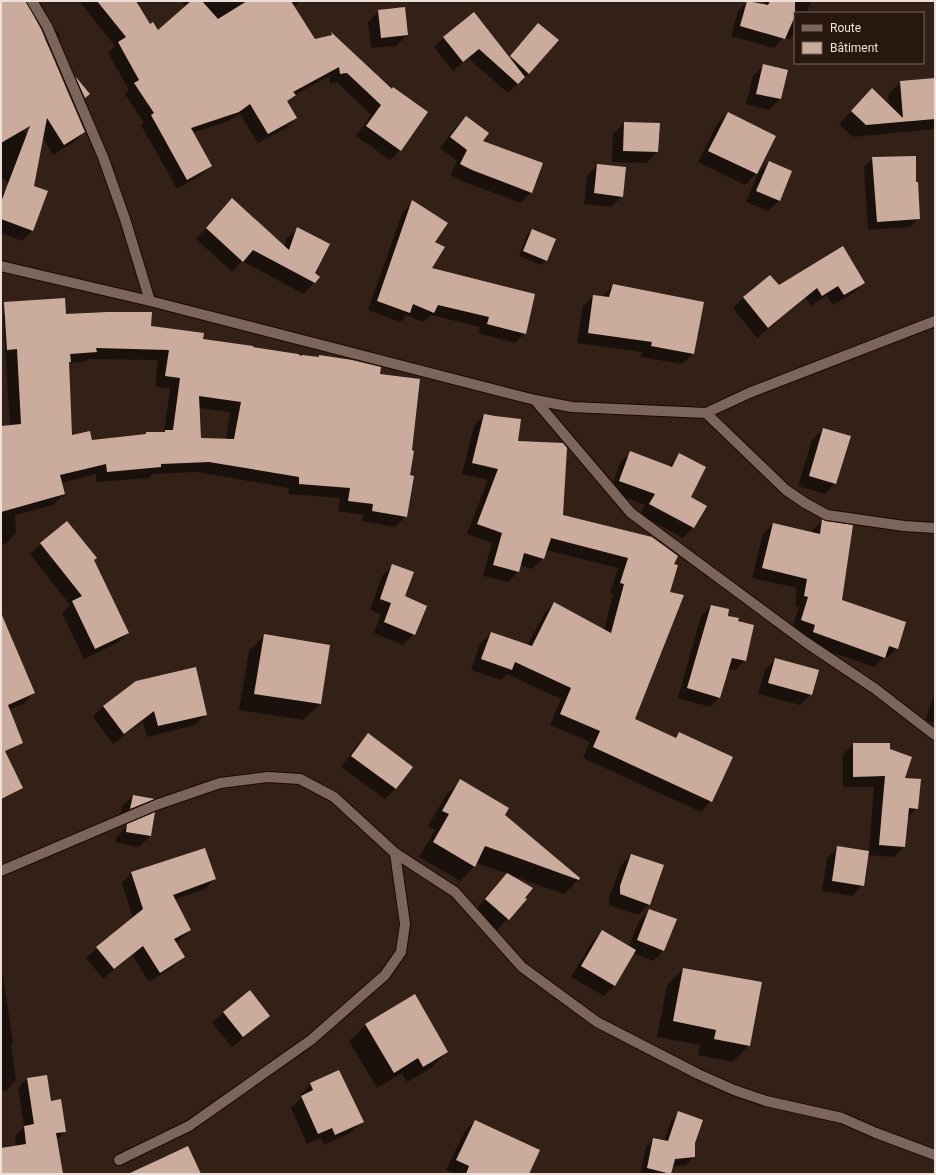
<svg xmlns="http://www.w3.org/2000/svg" width="936" height="1175" font-family="Roboto,sans-serif">
	<style>
		.shadow { fill: #0007; fill-rule: evenodd }
		.building { fill: #cbac9c; fill-rule: evenodd }
		.lines { fill: none; stroke-linecap: round; stroke-linejoin: round }
		.street-casing { stroke: #1a0a03; stroke-width: 12 }
		.secondary-casing { stroke: #1a0a03; stroke-width: 12 }
		.street { stroke: #7c665c; stroke-width: 10 }
		.secondary { stroke: #7c665c; stroke-width: 10 }
	</style>
	<rect width="100%" height="100%" fill="#332117"/>
	<path class="shadow" d="M1 1H32L26 6 44 39 55 29 60 35 48 47 65 88 75 77 89 94 74 108 84 132 74 142 53 155 39 131 35 136 1 98Z
		M79 1H135L149 25 157 32 186 7 182 1H300L294 7 315 40 327 37 331 34 391 90 427 113 400 150 390 160 356 136 371 115 337 82 330 84 329 76 294 95 286 102 296 118 286 128 258 143 240 114 228 121 193 133 211 165 201 175 177 189 141 125 144 123 125 94 129 90 108 53 115 46Z
		M748 1 764 5 765 1H812L806 13H795V33L789 39 784 37 774 48 731 36 738 11Z
		M379 11 407 35 396 46 371 48 368 22Z
		M533 29 529 73 508 93 468 58 453 71 434 47 444 37 509 58Z
		M764 65 787 71 780 99 769 110 746 104 753 76Z
		M935 79V129L853 137 839 124 860 102 889 106 888 94 901 82Z
		M728 113 774 136 756 174 745 185 698 162 717 124Z
		M1 115 41 144 23 196 1 177Z
		M466 117 481 141 531 192 521 203 462 181 450 175 457 161 440 148 455 128Z
		M624 123 659 124 657 152 647 163 612 162 613 134Z
		M873 158 915 183 919 218 910 227 868 230 864 167Z
		M769 162 791 171 779 201 768 211 746 202 758 173Z
		M598 165 622 196 611 207 584 204 587 176Z
		M1 191 41 207 32 231 22 241 1 233Z
		M232 200 284 247 286 239 297 229 313 273 318 278 304 294 242 261 232 272 196 239Z
		M413 202 434 242 431 269 525 333 515 343 478 333 480 327 431 315 423 322 407 315 400 322 368 310 403 211Z
		M532 230 546 260 541 265 519 256 527 235Z
		M864 282 853 293 833 305 827 296 811 306 806 298 757 338 733 308 744 297 779 287Z
		M613 285 703 303 693 354 682 364 641 357 642 352 577 343 583 306 593 296 602 297Z
		M14 303 65 315 150 327 202 340 301 357 318 358 320 356 379 375 409 476 406 516 395 527 362 521 363 515 338 511 340 498 288 494 289 488 197 472 153 474 149 478 96 482V474L61 483 64 494 53 505 15 515 16 533 6 544 1 545V427L10 426 3 314ZM88 359 158 360 155 387 170 388 164 433 91 441 71 437 68 363 85 362ZM199 408 230 412 226 439H200Z
		M484 415 517 442 562 515 672 564 633 720 674 739 679 733 711 801 701 812 583 758 590 742 550 725 561 699 507 674 501 680 471 670 480 644 491 633 527 646 544 614 554 603 604 631 613 594 610 593 618 568 546 550 543 559 532 569 520 565 518 572 508 582 483 576 492 543 467 534 488 480 462 474 474 426Z
		M823 429 835 483 825 494 798 486 812 440Z
		M631 453 668 467 679 455 693 527 683 538 640 514 645 505 610 492 620 463Z
		M822 521 841 601 897 648 887 658 884 657 874 667 803 642 806 634 791 630 799 607 795 606 797 588 752 578 763 534 773 524 812 533V530Z
		M41 544 93 561 128 633 117 643 84 659 62 613 70 605 30 554Z
		M393 565 404 597 414 634 403 645 374 633 381 614 370 610 382 576Z
		M711 606 726 617 745 660 735 670 728 669 720 697 710 707 678 698 701 616Z
		M265 635 320 704 303 720 239 710 249 651Z
		M1 646 34 693 23 704 1 713Z
		M776 659 811 694 800 705 758 694 765 670Z
		M935 692V724L925 720Z
		M103 706 206 714 195 725 147 737 143 721 113 744 93 717Z
		M368 735 411 767 395 789 385 799 341 767 357 745Z
		M853 744 903 779 917 808 907 818 904 847 894 857 867 855 863 885 852 896 822 891 827 858 838 847 869 852 874 787H843V755Z
		M461 780 504 815 579 879 564 894 510 875 525 899 497 930 475 911 496 885 508 874 476 863 475 866 460 881 419 857 435 830 428 826 446 795Z
		M133 796 153 799 143 809 120 819 122 806Z
		M154 814 150 836 139 847 115 842 117 836 128 825Z
		M631 855 649 904 638 915 609 905V898L621 866Z
		M132 872 215 878 205 889 174 900 190 930 180 940 175 943 184 957 173 967 149 982 132 955 103 979 86 958 97 948 133 918 122 883Z
		M650 910 663 951 653 961 633 953 614 986 604 996 571 977 592 942 603 931 629 946 639 921Z
		M1 963 13 1043 11 1045 16 1080 6 1091H1Z
		M683 969 749 1045 733 1062 698 1055 700 1045 657 1037 667 985Z
		M250 991 269 1016 258 1026 232 1047 212 1023 223 1013Z
		M414 996 447 1052 431 1068 407 1082 402 1073 377 1088 349 1041 366 1025Z
		M27 1079 50 1102 65 1132 56 1140 52 1174H1V1149L16 1147 15 1136 24 1127 18 1088Z
		M311 1084 362 1121 352 1132 324 1145 321 1138 307 1144 291 1108 301 1098 300 1095Z
		M679 1113 694 1143V1157L686 1165 672 1166 670 1174H640L646 1147 654 1139 664 1141 671 1121Z
		M475 1121 486 1174H455L446 1170 465 1131Z
		M121 1172 122 1174H112Z"/>
	<path class="building" d="M1 1H26L41 29 85 132 64 145 47 118 34 186 48 191 33 231 1 219V202L30 126 1 143Z
		M97 1H136L150 24 153 22 158 30 191 1H202L218 19 247 1H291L315 39 332 35 331 32 392 89 393 87 428 112 401 151 366 126 381 105 347 73 340 74 339 67 293 92 296 95 287 101 297 118 268 134 250 104 239 112 191 128 212 166 187 180 151 115 154 113 134 83 139 80 118 42 126 37Z
		M747 1 768 5 770 1H795V16L785 39 740 26Z
		M405 7 408 35 381 38 378 10Z
		M474 12 525 77 518 84 479 49 463 62 443 37Z
		M538 23 559 40 529 74 510 56Z
		M763 64 788 70 781 99 756 94Z
		M75 76 90 94 85 98Z
		M935 78V119L866 125 851 111 872 88 903 118 900 81Z
		M728 112 776 136 757 174 708 151Z
		M466 116 489 133 483 141 543 163 532 193 472 170 460 164 467 150 450 137Z
		M624 122 660 123 658 152 623 151Z
		M916 156V182H918L920 219 877 222 872 157Z
		M769 161 792 171 780 201 756 191Z
		M597 164 626 167 623 197 594 193Z
		M232 198 289 250 297 227 330 244 315 273 320 277 315 283 253 250 243 262 206 228Z
		M412 200 448 223 435 242 445 247 432 268 535 294 526 334 487 324 489 317 438 305 434 313 413 304 410 313 377 301Z
		M532 229 556 239 547 261 523 251Z
		M843 246 865 283 844 295 838 286 822 296 817 288 768 328 743 297 770 275 779 285Z
		M613 284 704 302 694 354 651 346 652 342 588 333 593 295 609 297Z
		M65 298 66 314 107 312H152L151 326 204 333 203 339 253 346V347L298 354 301 356 302 355 319 357V355L352 360 381 367 380 374 420 379 412 450 414 451 410 475 414 476 407 517 372 511 373 504 348 501 350 488 299 484V477L209 462 161 464V467L107 472 106 464 60 475 65 494 1 512V426L21 424 17 349 7 350 4 302ZM96 348 169 350 165 376 180 378 173 430H165V432H146V434L92 440 90 431 72 435 69 362H71L70 354 97 352ZM199 396 241 402 234 439 201 438Z
		M484 414 495 416 521 419 518 441 563 443 567 448 563 515 652 537 678 556 674 564 678 565 670 592 684 595 635 719 676 738 679 732 733 757 712 802 593 747 600 731 560 714 571 688 515 662 512 670 481 659 491 632 532 646 554 602 611 633 624 584 620 583 628 558 551 538 544 559 524 553 519 572 493 565 502 533 477 524 498 469 472 463Z
		M823 428 851 436 836 484 809 476Z
		M630 451 672 467 679 453 706 467 691 497 707 506 694 528 649 504 655 494 619 481Z
		M822 519 826 521 853 525 842 600 906 622 898 649 889 646 885 658 813 632 815 625 801 620 808 597 804 596 807 579 762 568 773 523 820 534Z
		M67 521 97 558 94 560 129 633 95 649 72 601 82 596 40 543Z
		M392 564 414 572 405 596 427 606 415 635 384 622 391 603 380 599Z
		M711 605 729 609 728 616 739 618 738 621 754 625 746 661 732 658 720 698 687 688Z
		M1 613 35 693 8 705 23 743 5 751 23 788 1 799Z
		M264 634 330 645 321 704 254 694Z
		M775 658 819 670 812 695 768 683Z
		M196 667 207 715 158 726 154 711 124 734 103 706 136 681Z
		M368 733 413 767 396 789 351 756Z
		M853 743H890V749L912 757 905 778 921 779 918 809 909 808 905 847 879 845 885 776 853 777Z
		M460 779 509 808 505 815 580 878 579 880 485 846 475 867 433 842 449 814 442 811Z
		M133 795 155 799 130 809Z
		M155 812 151 836 126 832 127 824Z
		M837 846 869 851 864 886 832 881Z
		M205 848 216 879 173 895 191 930 174 939 185 957 160 973 143 946 114 969 96 947 143 909 131 872Z
		M631 854 664 865 650 905 620 894V886Z
		M507 873 533 888 525 898 527 899 509 920 485 899Z
		M649 909 677 919 664 951 637 940Z
		M602 930 636 950 615 986 581 966Z
		M683 968 762 982 750 1046 714 1039 716 1030 673 1021Z
		M250 990 270 1016 243 1037 223 1012Z
		M415 994 448 1052 423 1067 418 1058 394 1073 365 1024Z
		M339 1070 364 1122 335 1135 332 1128 318 1134 301 1096 313 1090 310 1083Z
		M47 1075 51 1101 61 1099 66 1132 56 1133 63 1174H1V1148L26 1144 24 1126 34 1124 27 1078Z
		M678 1111 703 1120 695 1143V1157L675 1159 671 1174 647 1168 653 1138 668 1141Z
		M475 1120 540 1150 529 1174H466L469 1166 456 1160Z
		M188 1146 201 1174H128Z"/>
	<g class="lines">
		<g class="street-casing">
			<path id="street" d="M32 1 47 26 103 157 125 219 150 301
				M535 400 631 513 804 641 874 688 935 735
				M706 413 786 490 805 503 827 515 904 526 935 528
				M1 871 156 805 220 783 268 777 300 779 334 797 395 853 455 892 522 967 597 1022 698 1074 734 1090 766 1101 842 1118 876 1133 935 1155
				M119 1160 189 1126 311 1040 385 975 401 952 405 924 395 853"/>
		</g>
		<g class="secondary-casing">
			<path id="secondary" d="M1 266 150 301 535 400 572 407 706 413 749 393 935 321"/>
		</g>
		<use href="#street" class="street"/>
		<use href="#secondary" class="secondary"/>
	</g>
	<rect width="936" height="1175" fill="none" stroke="#ede0da" stroke-width="4"/>
	<rect x="794" y="12" width="130" height="52" fill="#28170e" stroke="#776760"/>
	<rect x="802" y="25" width="20" height="6" fill="#7c665c" stroke="#776760"/>
	<text x="830" y="32" font-size="12" fill="#ede0da">Route</text>
	<rect x="802" y="42" width="20" height="12" fill="#cbac9c" stroke="#776760"/>
	<text x="830" y="52" font-size="12" fill="#ede0da">Bâtiment</text>
</svg>
